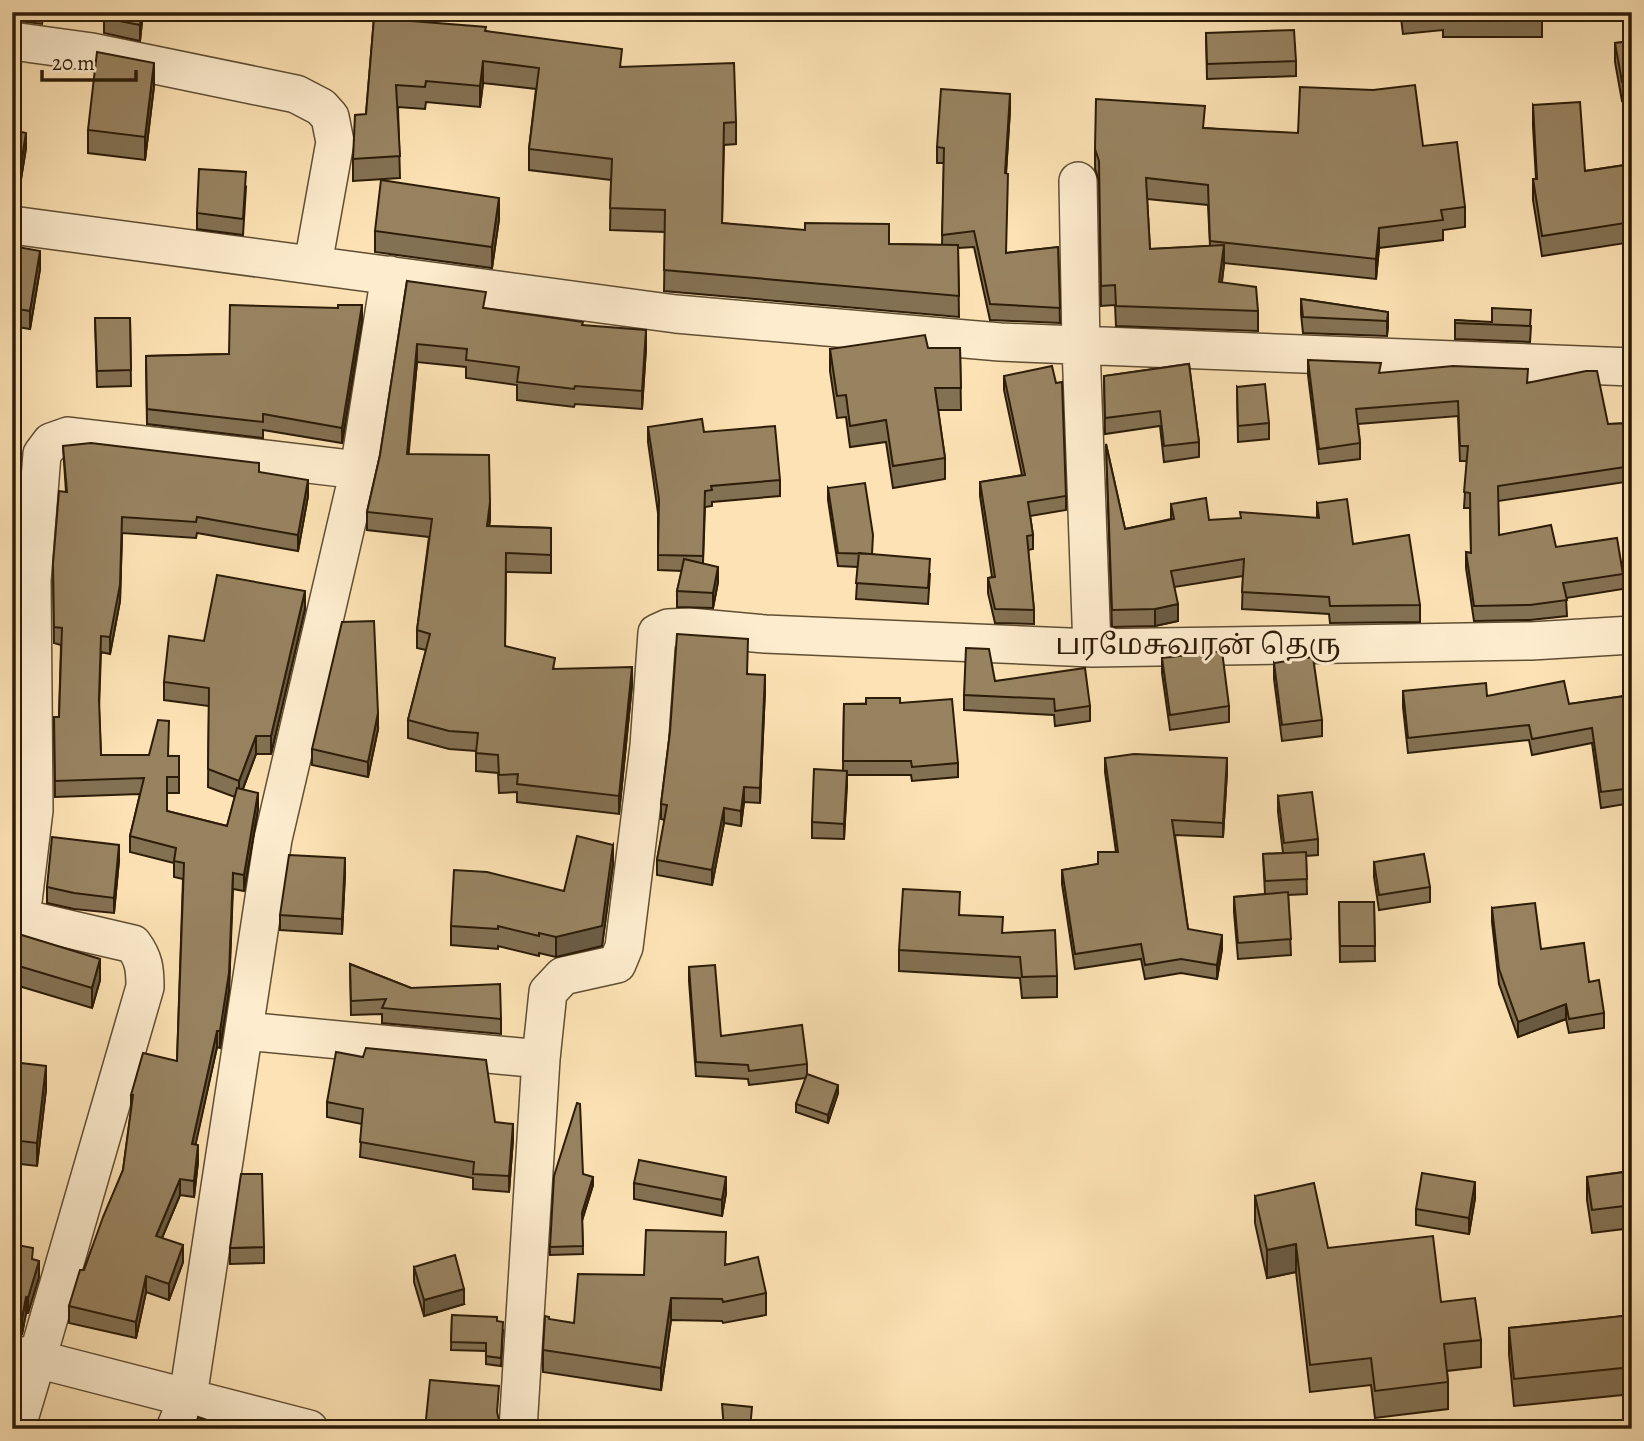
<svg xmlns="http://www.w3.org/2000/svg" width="1644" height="1441" font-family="Alegreya,'Noto Serif Tamil',serif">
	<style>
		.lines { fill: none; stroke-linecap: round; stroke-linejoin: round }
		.minor-casing { stroke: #604e33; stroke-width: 40 }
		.minor { stroke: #fdecce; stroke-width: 37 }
		.wall { fill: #837153; stroke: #2c1c08; stroke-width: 2; fill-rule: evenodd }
		.shaded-wall { fill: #6a5c44; stroke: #2c1c08; stroke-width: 2 }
		.building { fill: #988361; stroke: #2c1c08; stroke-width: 2 }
		.labels { text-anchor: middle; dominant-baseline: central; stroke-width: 6; stroke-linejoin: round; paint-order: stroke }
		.street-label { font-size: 28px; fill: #2c1c08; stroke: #fdecce }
	</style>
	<rect width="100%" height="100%" fill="#fce2b4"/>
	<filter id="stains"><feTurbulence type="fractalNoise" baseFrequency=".00286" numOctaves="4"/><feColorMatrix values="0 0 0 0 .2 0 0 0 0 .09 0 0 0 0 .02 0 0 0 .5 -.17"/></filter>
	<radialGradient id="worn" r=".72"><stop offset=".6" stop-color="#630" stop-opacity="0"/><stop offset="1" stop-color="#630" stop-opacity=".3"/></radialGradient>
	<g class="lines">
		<g class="minor-casing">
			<path id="minor" d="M12 41 92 52 296 94 321 107 330 117 335 142 313 264
				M1078 181 1081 346 1092 648
				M12 225 676 314 1000 342 1632 367
				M12 913 21 918 133 944C144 959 145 969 145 987L37 1359 309 1429
				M21 918 34 810 32 580 42 454 51 442 68 436 359 470
				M244 1031 541 1059
				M13 1354 37 1359 16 1429
				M175 1429 188 1397 273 839 359 470 390 275
				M518 1429 541 1059 548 992 563 976 617 964 624 947 649 746 657 633 668 628 689 627 765 634 1092 648 1531 641 1632 635"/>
		</g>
		<use href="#minor" class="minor"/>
	</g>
	<path class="wall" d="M12 12H44L42 24 12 20Z
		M143 12 140 41 104 33V18Z
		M1345 12H1542V37H1443V30L1403 34 1401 18H1345Z
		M374 18 486 31 622 67 736 122V144L724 145 722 223 889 244 942 245 944 163H937V147L1010 110 1006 173V253L1058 247 1060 323 990 320 974 247 958 248 959 317 664 291 665 232 610 230 611 180 529 170V149L536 89 483 83 480 107 426 102 425 109 398 107 400 178 353 181V159L366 114Z
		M1206 33 1296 61V76L1207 79Z
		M1632 41V99L1622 101 1615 62V43Z
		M154 86 145 160 88 153V130Z
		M1533 105 1585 171 1632 164V242L1542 256 1533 200V179H1536L1533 126Z
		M1205 128 1423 146 1465 207V227L1443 230V240L1379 248 1376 279 1224 263 1222 282 1258 311V331L1116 326 1115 305 1101 306 1099 181 1095 169V149ZM1147 199 1208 205 1210 246 1150 249Z
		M12 130 26 148 17 204 12 205Z
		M246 187 243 235 197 229V213Z
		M499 219 492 268 375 252V231Z
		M12 246 40 269 30 329 12 326Z
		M407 281 486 309 583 325 646 348 642 409 575 404 574 407 517 400V385L466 378V367L417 362 408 454 490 520 489 526 551 528V573L506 572 505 646 555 669 632 685 619 814 517 802V792L499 793 498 773 476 771V751L449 749 408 738V720L426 650 417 648V630L429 537 367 530V512L380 455Z
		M1301 299 1388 312 1387 336 1303 333 1301 314Z
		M95 318H130L131 386 97 387Z
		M362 320 342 443 263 430V438L147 424 146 356 229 354Z
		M1455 320 1531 326 1530 342 1455 339Z
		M960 348 961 410H938L945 458V479L893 488 886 442 850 447 846 417 837 418 830 371V349Z
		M1308 360 1381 373 1528 383 1608 424 1632 423V481L1498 501 1499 535 1556 547 1623 574V589L1566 598 1567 616 1530 620 1474 621 1466 568V552L1471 553 1470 508H1464L1467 461H1460L1458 416 1358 424 1360 443V459L1319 464 1308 375Z
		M1189 364 1199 442V457L1164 462 1160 426 1105 434 1104 376Z
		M1004 376 1066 496V510L1030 516 1033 535V549L1028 550 1034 610V624L995 623 988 593V578L992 577 980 496V482L1022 475 1004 390Z
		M1237 387 1269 423V439L1238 442Z
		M648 427 704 432 780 480V496L712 502V506L705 507 703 563 718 582 713 608 677 607V591L682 571 658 570V513L648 442Z
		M1106 444 1125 529 1171 519V504L1209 520 1317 518V503L1353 544 1420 605V622L1330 623 1329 614 1242 609 1243 576 1174 587 1178 621 1155 626 1112 627Z
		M63 446 259 472 308 496 298 551 197 533 196 538 122 533 120 601 110 654 101 652 99 708 101 755 179 756V793H167V811L227 826 235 797 208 787 209 706 164 700V682L204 641 305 609 271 754H256L243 789 258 809 244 891 233 889 229 990 220 1048 217 1047 195 1145 198 1162 194 1197 180 1195 162 1238 183 1262 169 1300 146 1292 136 1338 69 1323V1306L123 1170 131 1111V1095L177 1061 183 879 174 877V863L130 852V836L140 794 55 797 54 717H59L61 645 54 643 53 564 66 492Z
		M828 488 872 554 930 574 928 604 856 599 858 567 838 566 828 500Z
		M1632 541V614L1624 565V542Z
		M1162 658 1229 706V722L1170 730 1162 673Z
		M1274 663 1322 720V736L1282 741 1274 679Z
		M748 674 765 690 760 803 744 802 741 826 724 823 712 885 657 875V860L665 820 661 819V804L670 732Z
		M995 681 1090 706V721L1055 726 1054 715 964 710V695Z
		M1403 691 1487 696 1569 704 1632 695V803L1601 808 1592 743 1532 755 1529 740 1408 753 1403 707Z
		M900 703 958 763V777L912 781 911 775H847L844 839 812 838V822L843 771 844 704Z
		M378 729 368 777 312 765V749Z
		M1105 758 1227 772 1223 837 1175 835 1188 929 1222 949 1217 979 1181 973 1145 979 1141 959 1075 969 1062 884V870L1098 864 1116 852 1105 772Z
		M1278 796 1318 839V855L1306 856 1307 894 1288 895 1291 955 1238 959 1234 912V897L1265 894 1263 854 1283 853 1278 812Z
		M119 860 114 913 74 909 47 903V887Z
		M1374 862 1430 887V902L1379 910 1374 877Z
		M613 864 602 946 556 957 539 953V956L498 946V949L451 945V926L564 891Z
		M345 874 342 934 280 930V915Z
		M1339 902H1374L1375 961 1340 962Z
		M1492 908 1541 949 1589 982 1604 1013V1028L1569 1033 1566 1019 1518 1037 1499 984 1492 922Z
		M960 915 1003 933 1057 976V997L1022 998 1020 978 899 971V950Z
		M12 932 100 980 92 1008 12 984Z
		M350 964 411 988 501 1019V1034L382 1023V1014L351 1015Z
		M689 967 721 1036 807 1064V1074L838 1093 828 1123 796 1112V1104L806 1078 749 1085 748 1079 696 1076 689 981Z
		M12 1062 46 1089 37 1166 12 1163Z
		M327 1102 495 1122 513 1139 509 1192 473 1189V1178L360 1157 362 1124 327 1117Z
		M1632 1171V1228L1592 1233 1587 1200V1177Z
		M583 1174 593 1185 582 1220 583 1254 550 1255V1247Z
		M634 1183 726 1193 722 1216 634 1199Z
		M1255 1196 1328 1248 1441 1302 1481 1340V1367L1447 1371 1448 1382V1409L1375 1418 1371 1385 1310 1392 1296 1272 1267 1278 1255 1223Z
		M1475 1198 1469 1234 1416 1225V1209Z
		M12 1244 33 1260 39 1277 28 1313H26L22 1334H12Z
		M264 1247V1263L230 1264V1248Z
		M726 1264 766 1293V1315L723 1323 722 1321 671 1320 661 1390 543 1372V1350L574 1323 644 1275Z
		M414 1267 464 1304 424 1316 414 1282Z
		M452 1315 497 1321 503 1330 501 1366 486 1364V1351L451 1350Z
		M1632 1315V1394L1514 1406 1509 1354V1328Z"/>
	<path class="shaded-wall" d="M142 12H143L140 41V25Z
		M483 61V83L480 107V86Z
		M154 63V86L145 160V137Z
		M1010 94V110L1005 189V173Z
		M26 133V148L17 204V189Z
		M499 198V219L492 268V247Z
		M1379 228V248L1376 279V259Z
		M1224 245V265L1219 302V282Z
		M40 251V269L30 329V311Z
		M362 305V320L342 443V428Z
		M1388 312V328L1387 336V321Z
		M646 330V348L642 409V391Z
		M417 344V362L407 472V454Z
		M308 480V496L298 551V535Z
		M490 502V520L487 544V526Z
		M122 533 120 601 110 654V637Z
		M718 567V582L713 608V593Z
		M305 591V609L271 754V736Z
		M1178 604V621L1155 626V609Z
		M632 667V685L619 814V796Z
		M765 675V690L760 803V788Z
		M378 713V729L368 777V762Z
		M256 736V754L239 799V781Z
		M1227 758V772L1223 837V823Z
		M847 771V786L844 839V824Z
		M744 787V802L741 826V811Z
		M258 793V809L244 891V875Z
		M724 808V823L712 885V870Z
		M119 845V860L114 913V898Z
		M613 845V864L602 946 556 957V937Z
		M345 858V874L342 934V919Z
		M233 873 229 990 220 1048V1031Z
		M1222 935V949L1217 979V965Z
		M100 959V980L92 1008V988Z
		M1566 1004V1019L1518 1037V1022Z
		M217 1031V1047L192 1161V1144Z
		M46 1066V1089L37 1166V1143Z
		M838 1085V1093L828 1123V1115Z
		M513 1124V1139L509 1192V1176Z
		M198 1145V1162L194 1197V1181Z
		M593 1177V1185L582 1221V1213Z
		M726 1177V1193L722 1216V1200Z
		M180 1179V1195L156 1252V1236Z
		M1475 1182V1198L1469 1234V1218Z
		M1296 1244V1272L1267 1278V1250Z
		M183 1245V1262L169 1300V1284Z
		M39 1261V1277L28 1313V1298Z
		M146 1276V1292L136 1338V1322Z
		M464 1289V1304L424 1316V1300Z
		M26 1297V1313L22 1334V1319Z
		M671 1298V1320L661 1390V1368Z"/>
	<path class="building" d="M105 12H142L140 25 104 18Z
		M1443 12H1542V16H1443Z
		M374 18 486 27 485 31 622 49 620 67 734 63 736 122 724 123 722 223 805 230V223L889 224V244L958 245 959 296 664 270 665 210 610 208 612 159 529 149 539 68 483 61 480 86 426 81 425 87 396 85 400 156 353 159 355 115 366 114Z
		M1294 30 1296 61 1207 64 1206 33Z
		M1632 41V81L1622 82 1615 43Z
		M97 52 154 63 145 137 88 130Z
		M1415 85 1423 146 1457 142 1465 207 1441 210 1443 220 1379 228 1376 259 1210 241 1208 185 1146 178 1150 249 1224 245 1219 282 1256 287 1258 311 1116 306 1115 285 1101 286 1099 161 1095 149 1096 99 1205 106 1203 128 1298 133 1300 87 1373 90Z
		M941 89 1010 94 1005 173 1008 174 1006 253 1058 247 1060 308 990 304 974 231 942 235 944 148 937 147Z
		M1580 102 1585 171 1632 164V222L1542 236 1533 179H1537L1533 105Z
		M12 130 26 133 17 189H12Z
		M199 169 246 172 243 219 197 213Z
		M381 180 499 198 492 247 375 231Z
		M12 246 40 251 30 311 12 308Z
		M407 281 486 292 483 308 583 322 582 325 646 330 642 391 575 386 574 389 517 382 519 367 466 360 467 349 417 344 407 454 489 455 490 502 487 526 551 528V555L506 553 505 646 555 658 553 669 632 667 619 796 517 784 518 774 499 775 498 755 476 753 478 733 449 731 408 720 430 634 417 630 432 519 367 512 380 455Z
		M1301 299 1388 312 1387 321 1303 317Z
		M230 305 338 308V305H362L342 428 263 414V422L147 409 146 356 229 354Z
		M1492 308 1531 310 1530 326 1455 323V320L1492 322Z
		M95 318H130L131 370 97 371Z
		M925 335 928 348H960L961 388H935L945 458 893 466 886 420 850 426 846 395 837 396 830 349Z
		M1308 360 1381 363 1379 373 1453 366 1528 369 1527 383 1586 371H1597L1608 424 1632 423V466L1498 486 1499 535 1551 525 1556 547 1617 538 1623 574 1563 583 1567 600 1530 605 1474 606 1466 552 1471 553 1470 493 1464 492 1468 446H1460L1458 401 1356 409 1360 443 1319 449Z
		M1189 364 1199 442 1164 446 1160 411 1105 418 1104 376Z
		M1052 366 1056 383 1062 382 1066 496 1028 502 1033 535 1027 536 1034 610 995 609 988 578 995 577 980 482 1025 475 1004 376Z
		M1265 384 1269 423 1238 426 1237 387Z
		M702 419 704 432 775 426 780 480 711 486 712 490 705 491 703 556 658 555 659 499 648 427Z
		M91 443 259 463V472L308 480 298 535 197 517 196 522 122 517 120 585 110 637 101 636 99 699 101 755H149L158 720 169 721 168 756H179V777H167V811L227 826 237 788 258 793 244 875 233 873 229 973 220 1031H217L192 1144 198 1145 194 1181 180 1179 156 1236 183 1245 169 1284 146 1276 136 1322 69 1306 80 1270H84L103 1217 123 1170 133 1095H131L143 1053 177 1061 184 863 174 861 176 848 130 836 144 778 55 781 54 717H59L62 628 54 627 53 564 59 491 67 492 63 446Z
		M1106 444 1125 529 1174 519 1171 504 1206 498 1209 520 1241 518 1240 512 1319 518 1317 503 1347 499 1353 544 1409 535 1420 605 1330 606 1329 597 1242 592 1244 559 1171 571 1178 604 1155 609 1112 610Z
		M865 483 873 535 872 554 838 553 828 488Z
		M12 530H13L12 581Z
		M1632 541V591L1624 542Z
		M859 553 930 559 928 588 856 583Z
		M684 559 718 567 713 593 677 591Z
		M217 575 305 591 271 736H256L239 781 208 769 209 688 164 682 169 636 204 641Z
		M374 621 378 713 368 762 312 749 342 622Z
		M677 634 748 639 747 674 765 675 760 788 744 787 741 811 724 808 712 870 657 860 667 805 661 804 670 732Z
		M966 648 989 649 995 681 1085 668 1090 706 1055 711 1054 699 964 695Z
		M1222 651 1229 706 1170 715 1162 658Z
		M1313 657 1322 720 1282 725 1274 663Z
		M1564 681 1569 704 1632 695V788L1601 792 1592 728 1532 739 1529 725 1408 738 1403 691 1486 683 1487 696Z
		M866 698H900V703L952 699 958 763 912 767 911 761H843L844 704H866Z
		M1134 754 1227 758 1223 823 1172 820 1188 929 1222 935 1217 965 1181 959 1145 965 1141 944 1075 954 1062 870 1098 864V852H1118L1105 758Z
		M814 769 847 771 844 824 812 822Z
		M1312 792 1318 839 1284 843 1278 796Z
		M577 836 613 845 602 926 556 937 539 933V936L498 926V929L451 926 454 870 487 872 564 891Z
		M52 837 119 845 114 898 74 893 47 887Z
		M1306 852 1307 879 1265 881 1263 854Z
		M1424 854 1430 887 1379 895 1374 862Z
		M289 855 345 858 342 919 280 915Z
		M903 889 960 892 959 915 1003 917 1002 933 1055 930 1057 976 1022 977 1020 957 899 950Z
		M1288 892 1291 939 1238 943 1234 897Z
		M1339 902H1374L1375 946H1340Z
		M1535 903 1541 949 1584 943 1589 982 1599 980 1604 1013 1569 1019 1566 1004 1518 1022 1499 969 1492 908Z
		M12 932 100 959 92 988 12 964Z
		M350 964 411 988 500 984 501 1019 382 1008 386 999 351 1001Z
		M715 965 721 1036 802 1025 807 1064 749 1071 748 1065 696 1062 689 967Z
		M366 1048 486 1060 495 1122 513 1124 509 1176 473 1174 474 1162 360 1142 363 1109 327 1102 336 1052 363 1057Z
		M12 1062 46 1066 37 1143 12 1140Z
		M807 1074 838 1085 828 1115 796 1104Z
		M577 1103 580 1104 583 1174 593 1177 582 1213 583 1246 550 1247 554 1176Z
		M639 1160 726 1177 722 1200 634 1183Z
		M1632 1171V1205L1592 1210 1587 1177Z
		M1422 1173 1475 1182 1469 1218 1416 1209Z
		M241 1174H262L264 1247 230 1248Z
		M1314 1183 1328 1248 1433 1236 1441 1302 1475 1298 1481 1340 1444 1344 1448 1382 1375 1391 1371 1358 1310 1365 1296 1244 1267 1250 1255 1196Z
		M646 1230 726 1232 725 1265 758 1257 766 1293 723 1302 722 1299 671 1298 661 1368 543 1350 545 1316 549 1317V1319L574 1323 578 1274 644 1275Z
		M12 1244 33 1248 32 1259 39 1261 28 1298 26 1297 22 1319H12Z
		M455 1255 464 1289 424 1300 414 1267Z
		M452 1315 497 1317V1321L503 1322 501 1358 486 1356V1343L451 1342Z
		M1632 1315V1367L1514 1379 1509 1328Z
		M430 1380 499 1386 497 1412 500 1424 499 1429H425Z
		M722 1404 752 1407 750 1429H724Z
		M198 1417 234 1429H195Z"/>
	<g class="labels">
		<g class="street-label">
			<text x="1198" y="645">பரமேசுவரன் தெரு</text>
		</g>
	</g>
	<rect width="1644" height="1441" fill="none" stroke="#fce2b4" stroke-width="42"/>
	<rect x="14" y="14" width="1616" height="1413" fill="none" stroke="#2c1c08" stroke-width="3.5"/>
	<rect x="21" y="21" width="1602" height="1399" fill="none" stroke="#2c1c08" stroke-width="2"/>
	<path d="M42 70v10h94v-10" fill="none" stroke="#2c1c08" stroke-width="3.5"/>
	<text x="52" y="70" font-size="21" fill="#2c1c08" stroke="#fdecce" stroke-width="5" paint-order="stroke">20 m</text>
	<rect width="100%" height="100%" filter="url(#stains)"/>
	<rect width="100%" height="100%" fill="url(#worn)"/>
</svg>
